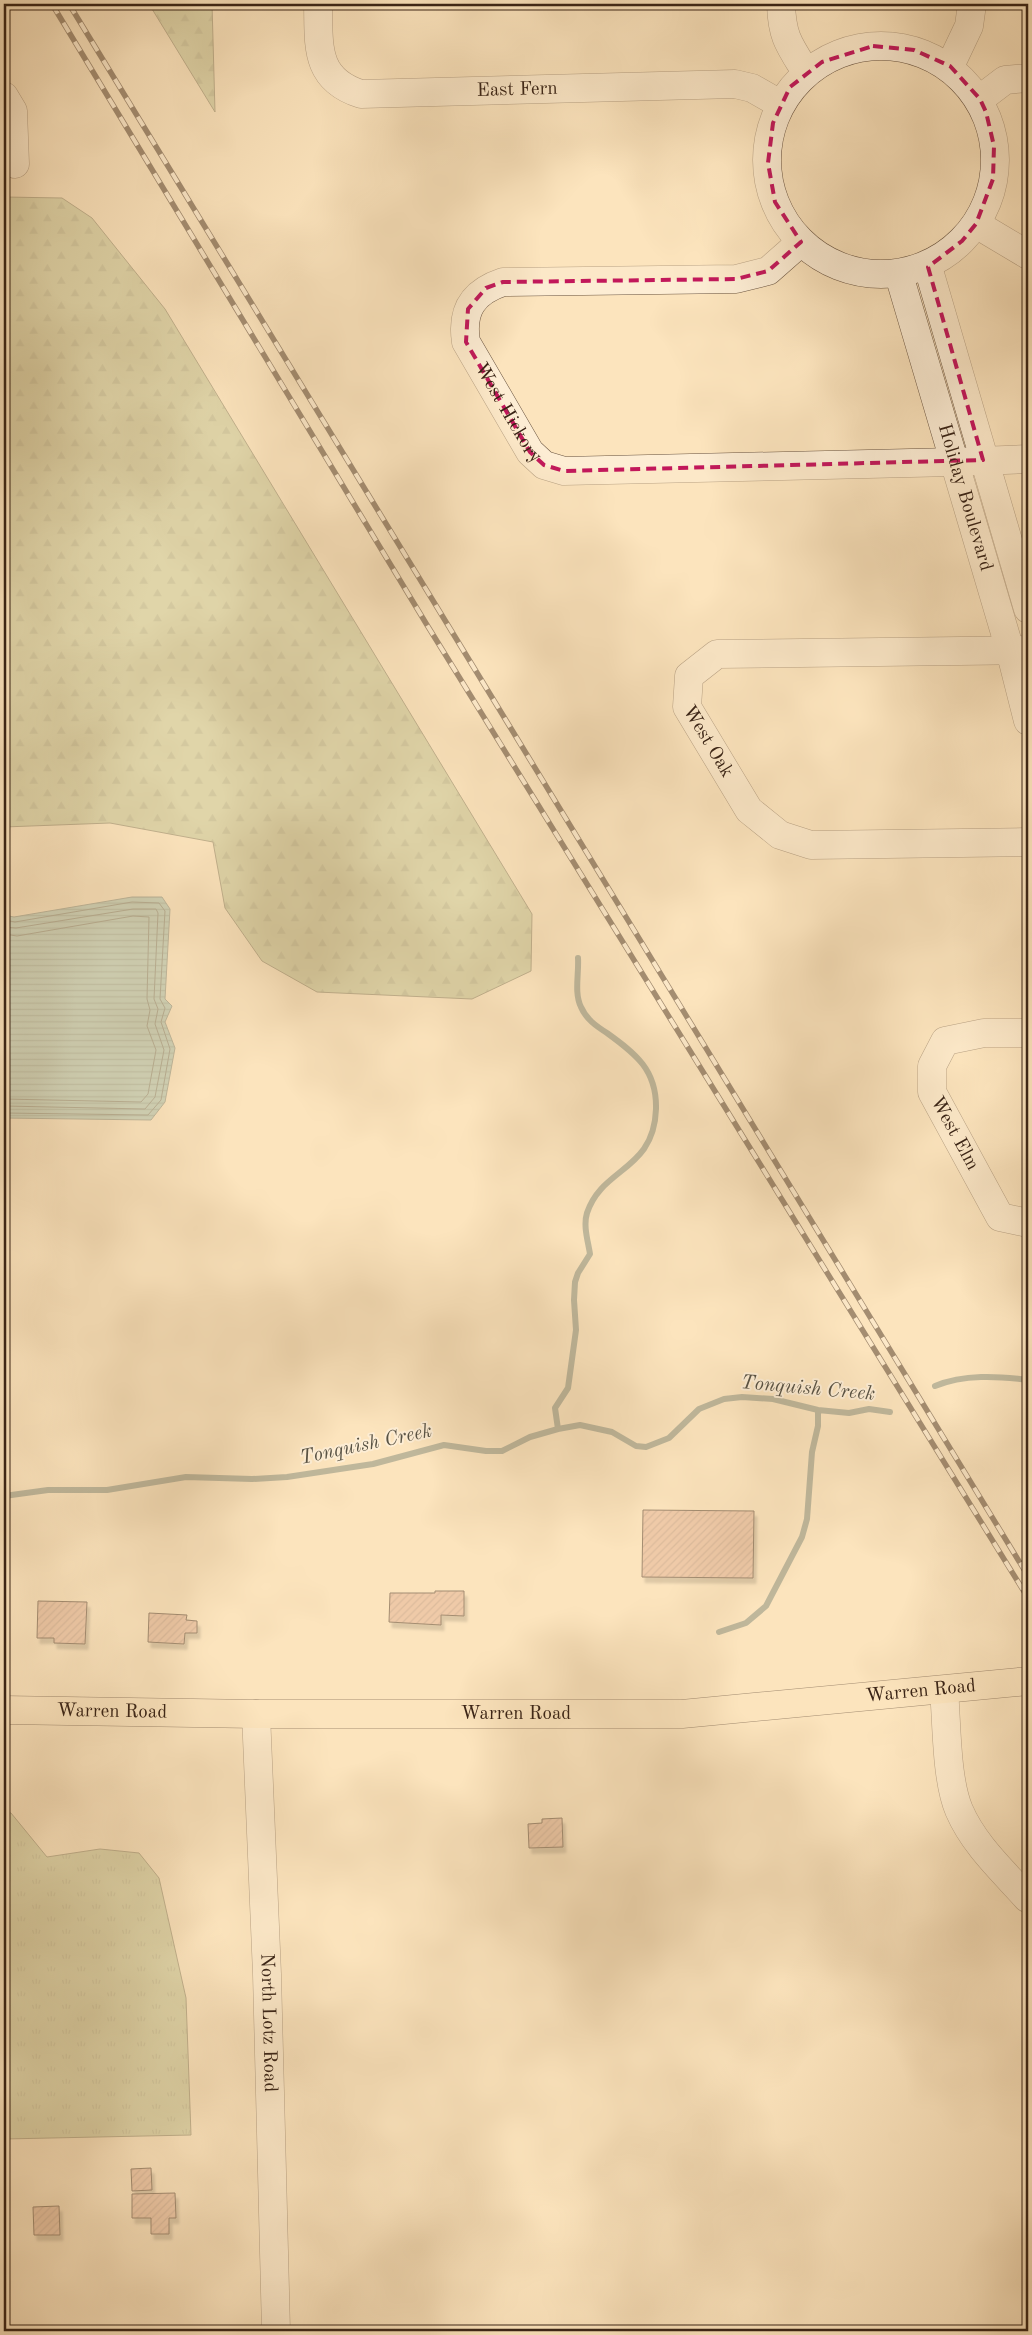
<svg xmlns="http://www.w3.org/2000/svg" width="1032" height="2335" font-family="'Old Standard TT',serif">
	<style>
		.grass { fill: url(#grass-tufts); stroke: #7c7454 }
		.forest { fill: url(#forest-firs); stroke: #7c7454 }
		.water { fill: url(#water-rules); stroke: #778172 }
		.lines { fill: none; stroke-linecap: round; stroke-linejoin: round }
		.shore { stroke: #6c7262; stroke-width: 1 }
		.stream { stroke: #778172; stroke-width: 6 }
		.building { fill: url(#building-hatch); stroke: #3a2416; filter: url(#shadow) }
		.minor-casing { stroke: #6a5440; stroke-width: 29 }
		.major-casing { stroke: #3a2416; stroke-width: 29 }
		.minor { stroke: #fdedd4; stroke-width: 28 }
		.major { stroke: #fce4bd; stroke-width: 28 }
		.rail-casing { stroke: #3a2416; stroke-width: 5.5 }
		.rail { stroke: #fdedd4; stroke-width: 4; stroke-dasharray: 11; stroke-linecap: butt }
		.marked { fill: none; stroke: #c2185b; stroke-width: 4; stroke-dasharray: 10 6; stroke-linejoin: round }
		.labels { text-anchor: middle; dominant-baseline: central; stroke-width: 4; stroke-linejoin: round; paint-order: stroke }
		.street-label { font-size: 19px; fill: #3a2416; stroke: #fdedd4 }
		.water-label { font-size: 20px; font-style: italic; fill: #585244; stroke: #fdedd4 }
	</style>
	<defs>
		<pattern id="grass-tufts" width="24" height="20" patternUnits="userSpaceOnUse" patternTransform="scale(1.25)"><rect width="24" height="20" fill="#bfc491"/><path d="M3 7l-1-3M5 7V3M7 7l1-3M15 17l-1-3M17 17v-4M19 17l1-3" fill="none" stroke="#a5a87c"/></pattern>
		<pattern id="forest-firs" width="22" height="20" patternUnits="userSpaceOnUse" patternTransform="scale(1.25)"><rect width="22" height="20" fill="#bfc491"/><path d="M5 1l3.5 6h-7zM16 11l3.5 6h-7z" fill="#a5a87c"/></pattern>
		<pattern id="water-rules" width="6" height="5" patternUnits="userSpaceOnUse" patternTransform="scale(1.25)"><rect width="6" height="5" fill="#9fbfaf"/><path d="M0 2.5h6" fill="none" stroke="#839b8d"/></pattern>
		<pattern id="building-hatch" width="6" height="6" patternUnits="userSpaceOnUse" patternTransform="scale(1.25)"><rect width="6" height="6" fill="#e1ab8f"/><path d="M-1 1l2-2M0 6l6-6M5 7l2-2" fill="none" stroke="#b78b74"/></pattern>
		<filter id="shadow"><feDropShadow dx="3" dy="5.5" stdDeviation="1" flood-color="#0004"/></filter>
	</defs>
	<rect width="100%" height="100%" fill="#fce4bd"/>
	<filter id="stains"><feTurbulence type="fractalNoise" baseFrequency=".004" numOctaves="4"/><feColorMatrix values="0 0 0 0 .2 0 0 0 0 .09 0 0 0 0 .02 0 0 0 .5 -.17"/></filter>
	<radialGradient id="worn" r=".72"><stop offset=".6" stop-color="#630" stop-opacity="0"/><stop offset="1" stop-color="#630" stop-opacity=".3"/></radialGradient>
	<path class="grass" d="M4 1812 11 1813 47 1857 100 1849 139 1853 159 1878 186 1998 191 2135 4 2139Z"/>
	<path class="forest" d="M149 4H212L215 112Z
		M4 197 62 198 92 218 165 309 532 914 531 971 472 999 317 992 262 961 225 908 213 842 110 823 4 827Z"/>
	<path class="water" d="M132 897H162L170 909 165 999 172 1006 165 1022 175 1048 165 1102 151 1120 4 1118V915L14 917Z"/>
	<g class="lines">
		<path class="shore" d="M4 920 15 922 132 902 159 903 165 911 160 999 165 1008 161 1022 170 1049 161 1100 148 1115 4 1113
			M4 927 16 928 133 909H156L158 913 154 999 158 1009 155 1024 164 1050 155 1097 145 1109 4 1106
			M4 934 17 936 133 916 149 917 147 999 150 1010 147 1026 156 1050 148 1094 141 1102 4 1099"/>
		<path class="stream" d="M935 1386C964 1374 998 1376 1028 1380
			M558 1429 555 1408 568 1388 576 1330 574 1300 575 1282 578 1273 590 1254C588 1241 583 1226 587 1213 602 1167 654 1171 656 1109 657 1070 636 1054 607 1033 596 1026 586 1019 581 1007 574 993 579 974 578 958
			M4 1496 48 1490H107L186 1477 252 1479 287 1477 373 1464 444 1445 486 1451H502L530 1437 558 1429 580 1425 612 1432 636 1446 646 1447 669 1438 699 1409 724 1399 742 1397 773 1399 818 1410 849 1413 869 1409 890 1412
			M719 1632 746 1623 766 1606 802 1537 807 1519 812 1452 818 1426V1410"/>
	</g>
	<path class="building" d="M643 1510 754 1511 753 1578 642 1577Z
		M435 1591H464V1616L441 1615V1625L389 1622 390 1593H435Z
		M38 1601 87 1602 85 1644 54 1643V1638H37Z
		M149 1613 187 1615 186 1620 197 1621V1633H185L184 1644 148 1642Z
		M562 1818 563 1847 529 1848 528 1824 542 1823V1819Z
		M151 2168 152 2190 132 2191 131 2169Z
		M175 2193 176 2218H169V2234H151V2218H132V2194Z
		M59 2206 60 2235H34L33 2207Z"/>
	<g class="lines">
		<g class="minor-casing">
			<g id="minor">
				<path id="s1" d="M318 4C319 45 314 79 361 94L735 84 752 88 780 104"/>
				<path d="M781 4C782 37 789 45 806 72"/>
				<circle cx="881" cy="160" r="114"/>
				<path d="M950 66 969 26 972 4"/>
				<path d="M4 96 13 111 15 164"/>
				<path d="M980 99 1005 80 1028 78"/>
				<path d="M976 224 1028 255"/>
				<path id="s2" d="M801 242 768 271 736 279 503 282C473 292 461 310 466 342L530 452 544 465 564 471 953 462 1028 459"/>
				<path d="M928 267 1028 609"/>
				<path id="s3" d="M899 275 1010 650 1028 721"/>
				<path id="s4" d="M1028 650 717 654 689 676 687 707 749 810 780 835 811 845 1028 842"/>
				<path id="s5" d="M1028 1033H984L945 1041 932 1066V1092L1000 1217 1028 1223"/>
				<path d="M944 1690C947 1725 946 1779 959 1810 974 1845 1003 1871 1027 1898"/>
				<path id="s6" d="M256 1714 267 1974 276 2331"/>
			</g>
		</g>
		<g class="major-casing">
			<g id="major">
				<path id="s7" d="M4 1710 256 1714H682L1028 1681"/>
			</g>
		</g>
		<use href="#minor" class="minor"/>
		<use href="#major" class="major"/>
		<g class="rail-casing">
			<path id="rail" d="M52 4 427 625 1028 1598
				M69 4 1028 1576"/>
		</g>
		<use href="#rail" class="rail"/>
	</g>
	<path d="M0 0H1032V2335H0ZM873 46 914 50 950 66 980 99 986 112 994 146 993 179 976 224 962 241 928 267 983 460 564 471 544 465 530 452 466 342 468 309 486 288 503 282 736 279 768 271 801 242 775 202 768 163 773 123 790 87 822 62Z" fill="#fce4bd" fill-opacity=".55" fill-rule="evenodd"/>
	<path class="marked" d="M873 46 914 50 950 66 980 99 986 112 994 146 993 179 976 224 962 241 928 267 983 460 564 471 544 465 530 452 466 342 468 309 486 288 503 282 736 279 768 271 801 242 775 202 768 163 773 123 790 87 822 62Z"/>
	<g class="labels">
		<g class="street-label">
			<text stroke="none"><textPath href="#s1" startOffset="266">East Fern</textPath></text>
			<text stroke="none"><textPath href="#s2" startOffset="471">West Hickory</textPath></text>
			<text stroke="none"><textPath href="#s3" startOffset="232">Holiday Boulevard</textPath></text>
			<text stroke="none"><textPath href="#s4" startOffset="418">West Oak</textPath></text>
			<text stroke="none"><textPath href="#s5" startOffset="185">West Elm</textPath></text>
			<text stroke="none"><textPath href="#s7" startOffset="918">Warren Road</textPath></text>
			<text stroke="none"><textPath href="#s7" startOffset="108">Warren Road</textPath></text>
			<text stroke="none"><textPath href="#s7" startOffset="512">Warren Road</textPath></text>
			<text stroke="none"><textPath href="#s6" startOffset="309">North Lotz Road</textPath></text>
		</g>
		<g class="water-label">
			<text transform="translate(808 1389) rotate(5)">Tonquish Creek</text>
			<text transform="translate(366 1445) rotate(-12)">Tonquish Creek</text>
		</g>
	</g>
	<rect width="1032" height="2335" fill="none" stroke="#fce4bd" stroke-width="20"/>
	<rect x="5" y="5" width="1022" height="2325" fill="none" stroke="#3a2416" stroke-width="2.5"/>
	<rect x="10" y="10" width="1012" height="2315" fill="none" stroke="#3a2416"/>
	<rect width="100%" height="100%" filter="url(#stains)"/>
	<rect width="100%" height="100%" fill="url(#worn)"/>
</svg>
